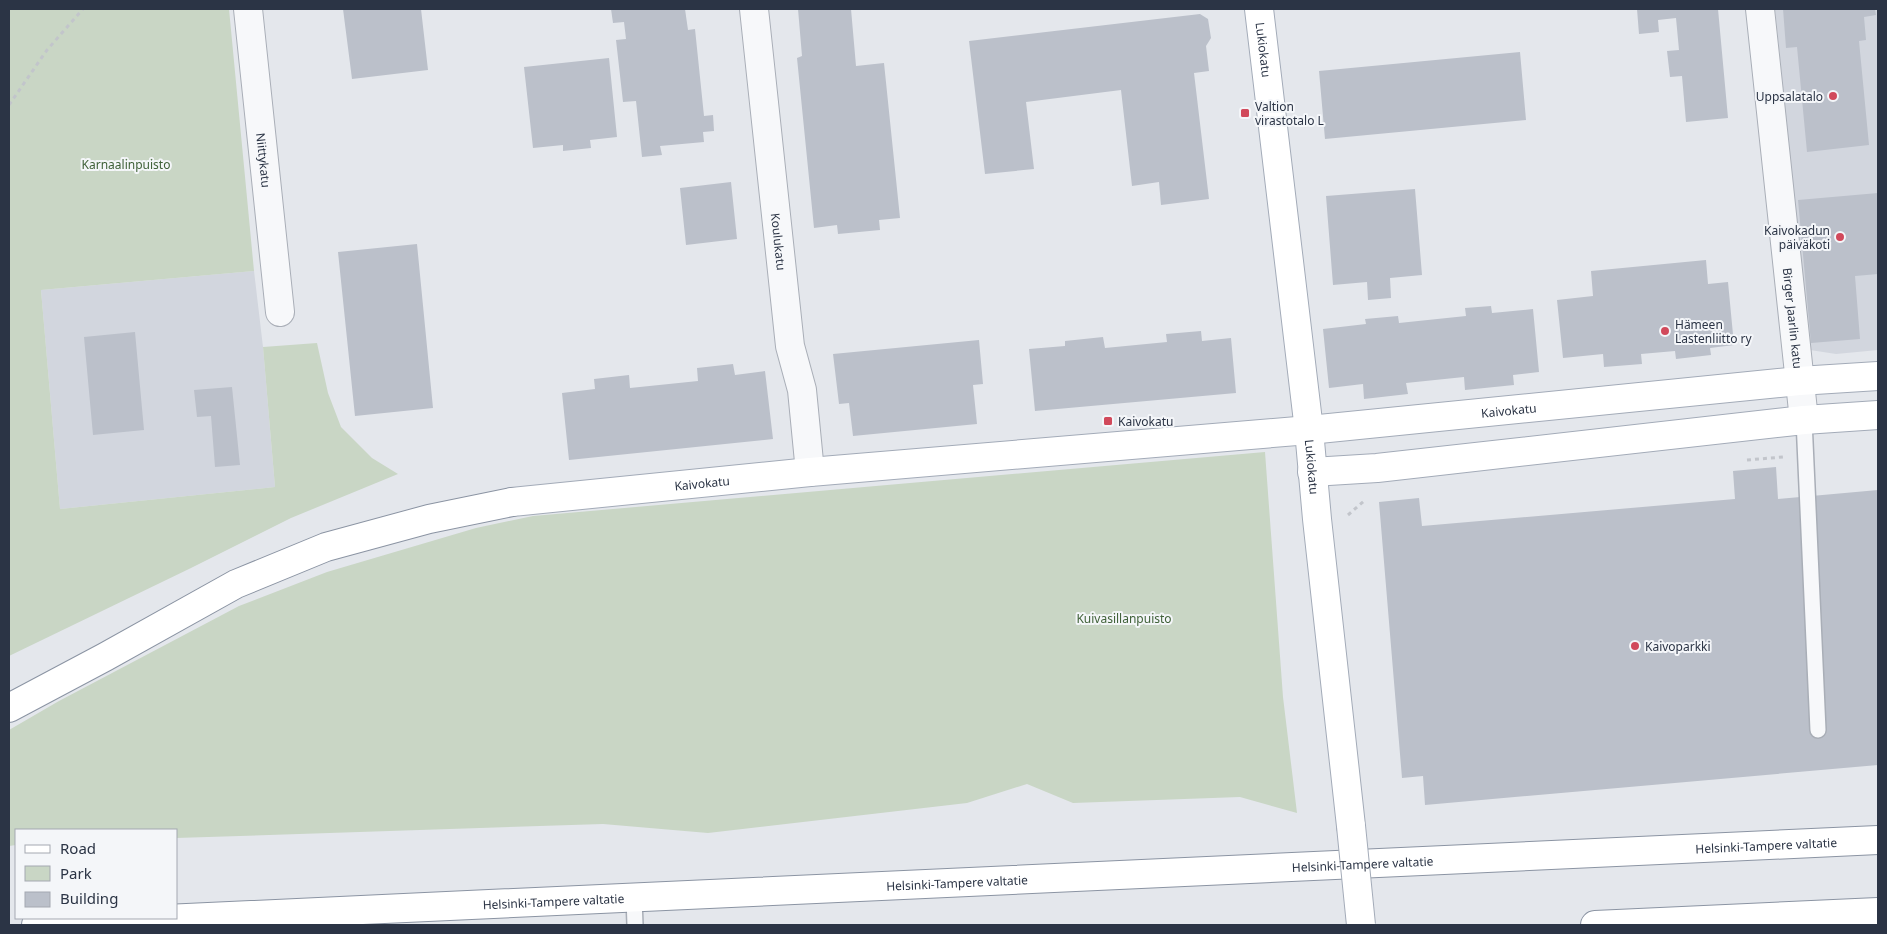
<svg xmlns="http://www.w3.org/2000/svg" width="1887" height="934" font-family="'Noto Sans',sans-serif">
	<style>
		.built { fill: #d2d6de }
		.green { fill: #c9d6c5 }
		.building { fill: #bbc0ca }
		.lines { fill: none; stroke-linecap: round; stroke-linejoin: round }
		.lane-casing { stroke: #a9aeb7; stroke-width: 18 }
		.street-casing { stroke: #a9aeb7; stroke-width: 30 }
		.primary-casing { stroke: #a3abb8; stroke-width: 30 }
		.highway-casing { stroke: #8b94a3; stroke-width: 30 }
		.path { stroke: #c2c5cb; stroke-width: 3; stroke-dasharray: 4 4; stroke-linecap: butt }
		.lane { stroke: #f7f8fa; stroke-width: 15 }
		.street { stroke: #f7f8fa; stroke-width: 28 }
		.primary { stroke: #fff; stroke-width: 28 }
		.highway { stroke: #fff; stroke-width: 28 }
		.primary-bridge-casing { stroke: #a3abb8; stroke-width: 30; stroke-linecap: butt }
		.primary-bridge { stroke: #fff; stroke-width: 28 }
		.poi-dot { fill: #d1495b; stroke: #f4f6f9; stroke-width: 2 }
		.labels { text-anchor: middle; dominant-baseline: central; stroke-width: 4; stroke-linejoin: round; paint-order: stroke }
		.street-label { font-size: 12px; fill: #2b3445; stroke: #f4f6f9 }
		.poi-label { font-size: 12px; fill: #2b3445; stroke: #f4f6f9; text-anchor: start }
		.park-label { font-size: 12px; fill: #3f6138; stroke: #f4f6f9 }
	</style>
	<rect width="100%" height="100%" fill="#e4e7ec"/>
	<path class="built" d="M1775 9H1878V350L1836 354 1810 350Z
		M254 271 263 347 275 487 60 509 41 290Z"/>
	<path class="green" d="M9 9H229L254 271 41 290 60 509 275 487 263 347 317 343 328 393 341 427 372 458 398 474 291 518 191 568 9 656Z
		M1265 452 1283 697 1297 813 1240 797 1073 803 1027 784 967 803 708 833 603 824 176 838V830H16V845L9 846V730L59 701 239 606 327 572 476 528 533 516Z"/>
	<path class="building" d="M343 9H421L428 70 352 79Z
		M611 9H685L688 30 695 29 704 116 713 115 714 131 703 132 704 142 660 146 662 155 642 157 636 101 623 102 616 40 626 39 624 22 613 23Z
		M798 9H851L856 66 884 63 900 218 879 220 880 230 838 234 837 225 814 228 797 58 802 56Z
		M1637 9H1718L1728 118 1686 122 1682 76 1670 77 1667 51 1679 50 1676 18 1658 20 1659 32 1639 34Z
		M1783 9H1875L1876 15 1864 17 1866 40 1859 41 1869 145 1807 152 1797 47 1786 48Z
		M1200 14 1208 19 1211 38 1206 46 1209 71 1194 73 1209 199 1161 205 1159 182 1132 186 1121 90 1026 102 1034 169 985 174 969 41Z
		M1520 52 1526 120 1325 139 1319 71Z
		M609 58 617 137 590 140 591 148 563 151V145L533 148 524 67Z
		M731 182 737 239 686 245 680 188Z
		M1415 189 1422 275 1390 278 1391 298 1368 300 1367 282 1333 285 1326 196Z
		M1878 193V274L1855 276 1860 339 1811 343 1798 200Z
		M417 244 433 408 355 416 338 252Z
		M1706 260 1708 284 1728 282 1734 345 1710 348 1711 355 1676 359 1675 351 1641 354 1642 364 1604 367 1603 354 1563 358 1557 300 1593 296 1591 271Z
		M1491 306 1492 313 1533 309 1539 372 1513 375 1514 385 1465 390 1464 377 1406 383 1408 394 1364 399 1363 384 1329 388 1323 329 1366 324 1365 319 1398 316 1399 323 1466 316 1465 308Z
		M1201 331 1202 341 1231 338 1236 393 1035 411 1029 349 1065 346V341L1103 337 1105 348 1167 342 1166 334Z
		M135 332 144 430 93 435 84 337Z
		M979 340 983 384 973 385 977 424 853 436 849 403 839 404 833 354Z
		M733 364 735 375 765 371 773 439 569 460 562 393 595 389 594 379 629 375 630 388 698 381 697 368Z
		M232 387 240 465 215 467 211 416 197 417 194 390Z
		M1776 467 1778 499 1878 490V765L1425 805 1423 776 1402 778 1379 502 1419 498 1422 526 1735 499 1733 471Z"/>
	<g class="lines">
		<g class="lane-casing">
			<path id="lane" d="M1804 420 1818 730
				M634 898 635 925"/>
		</g>
		<g class="street-casing">
			<g id="street">
				<path id="s1" d="M248 9 280 312"/>
				<path id="s2" d="M754 9 790 346 802 390 810 472"/>
				<path id="s3" d="M1760 9 1804 420"/>
			</g>
		</g>
		<g class="primary-casing">
			<g id="primary">
				<path id="s4" d="M1259 9 1309 430 1317 519 1351 826"/>
				<path d="M1312 472 1377 468 1804 420 1878 415"/>
				<path id="s5" d="M512 502 810 472 1309 430 1799 381 1878 376"/>
			</g>
		</g>
		<g class="highway-casing">
			<g id="highway">
				<path d="M9 708 105 657 236 584 326 547 429 519 512 502"/>
				<path id="s6" d="M36 925 1878 840"/>
				<path d="M1595 925 1878 912"/>
			</g>
		</g>
		<path class="path" d="M9 105 47 50 83 9
			M1747 460 1783 457
			M1348 515 1364 501"/>
		<use href="#lane" class="lane"/>
		<use href="#street" class="street"/>
		<use href="#primary" class="primary"/>
		<use href="#highway" class="highway"/>
		<g class="primary-bridge-casing">
			<path id="primary-bridge" d="M1351 826 1361 925"/>
		</g>
		<use href="#primary-bridge" class="primary-bridge"/>
	</g>
	<g class="poi-dot">
		<circle cx="1833" cy="96" r="5"/>
		<rect x="1240" y="108" width="10" height="10" rx="2.5"/>
		<circle cx="1840" cy="237" r="5"/>
		<circle cx="1665" cy="331" r="5"/>
		<rect x="1103" y="416" width="10" height="10" rx="2.5"/>
		<circle cx="1635" cy="646" r="5"/>
	</g>
	<g class="labels">
		<g class="street-label">
			<text stroke="none"><textPath href="#s4" startOffset="41">Lukiokatu</textPath></text>
			<text stroke="none"><textPath href="#s1" startOffset="152">Niittykatu</textPath></text>
			<text stroke="none"><textPath href="#s2" startOffset="234">Koulukatu</textPath></text>
			<text stroke="none"><textPath href="#s3" startOffset="311">Birger Jaarlin katu</textPath></text>
			<text stroke="none"><textPath href="#s5" startOffset="1001">Kaivokatu</textPath></text>
			<text stroke="none"><textPath href="#s4" startOffset="461">Lukiokatu</textPath></text>
			<text stroke="none"><textPath href="#s5" startOffset="191">Kaivokatu</textPath></text>
			<text stroke="none"><textPath href="#s6" startOffset="1732">Helsinki-Tampere valtatie</textPath></text>
			<text stroke="none"><textPath href="#s6" startOffset="1328">Helsinki-Tampere valtatie</textPath></text>
			<text stroke="none"><textPath href="#s6" startOffset="922">Helsinki-Tampere valtatie</textPath></text>
			<text stroke="none"><textPath href="#s6" startOffset="518">Helsinki-Tampere valtatie</textPath></text>
		</g>
		<g class="poi-label">
			<text x="1823" y="96" text-anchor="end">Uppsalatalo</text>
			<text x="1255" y="106">Valtion<tspan x="1255" dy="14">virastotalo L</tspan></text>
			<text x="1830" y="230" text-anchor="end">Kaivokadun<tspan x="1830" dy="14">päiväkoti</tspan></text>
			<text x="1675" y="324">Hämeen<tspan x="1675" dy="14">Lastenliitto ry</tspan></text>
			<text x="1118" y="421">Kaivokatu</text>
			<text x="1645" y="646">Kaivoparkki</text>
		</g>
		<g class="park-label">
			<text x="126" y="164">Karnaalinpuisto</text>
			<text x="1124" y="618">Kuivasillanpuisto</text>
		</g>
	</g>
	<rect width="1887" height="934" fill="none" stroke="#2b3445" stroke-width="20"/>
	<rect x="15" y="829" width="162" height="90" fill="#f4f6f9" stroke="#a4a8b1"/>
	<rect x="25" y="845" width="25" height="8" fill="#ffffff" stroke="#a4a8b1"/>
	<text x="60" y="854" font-size="15" fill="#2b3445">Road</text>
	<rect x="25" y="866" width="25" height="15" fill="#c9d6c5" stroke="#a4a8b1"/>
	<text x="60" y="879" font-size="15" fill="#2b3445">Park</text>
	<rect x="25" y="892" width="25" height="15" fill="#bbc0ca" stroke="#a4a8b1"/>
	<text x="60" y="904" font-size="15" fill="#2b3445">Building</text>
</svg>
